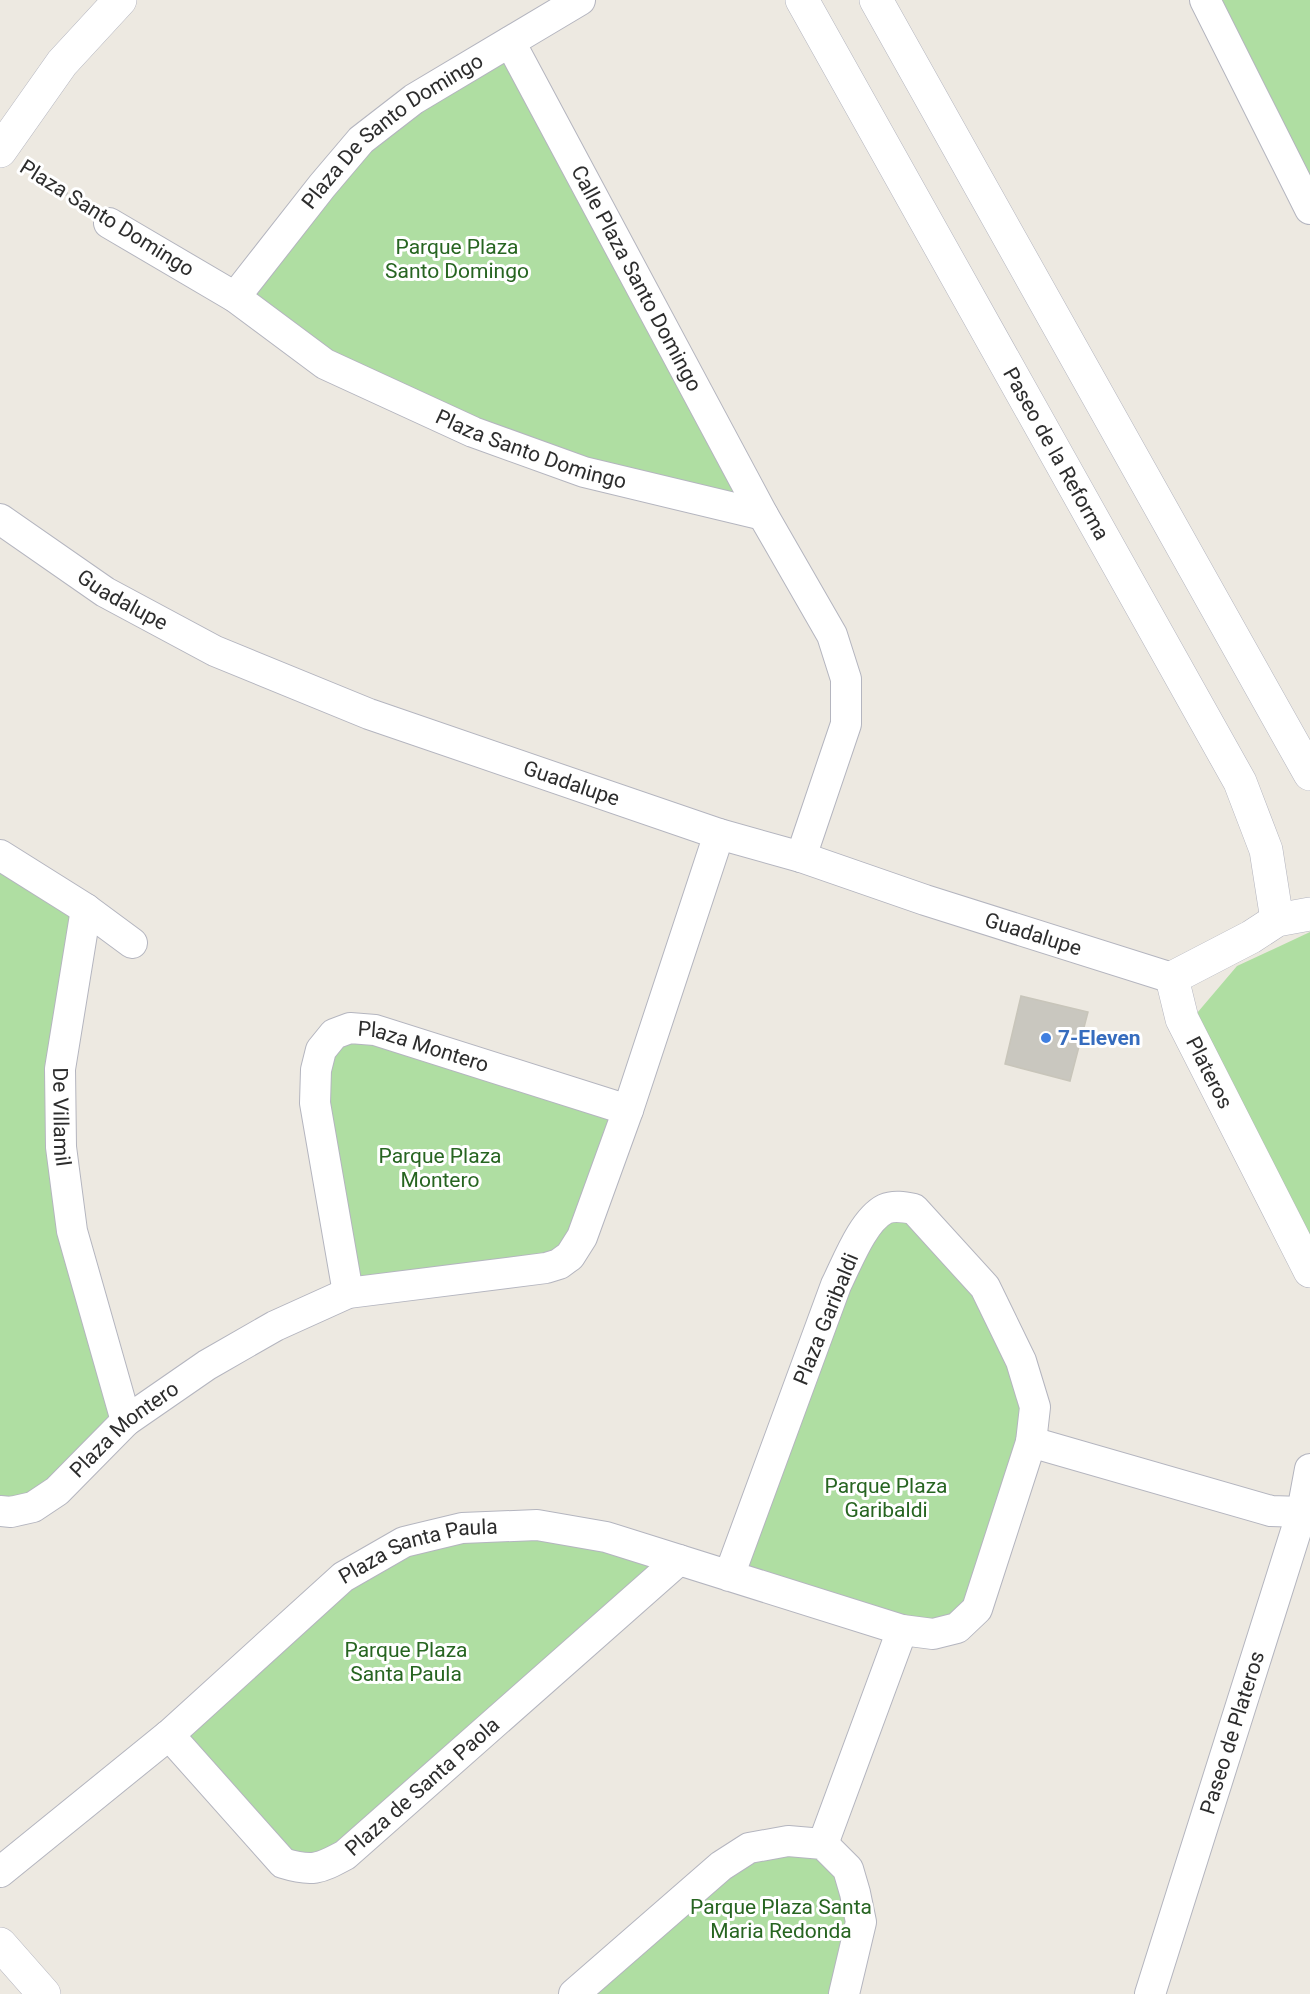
<svg xmlns="http://www.w3.org/2000/svg" width="1310" height="1994" font-family="Roboto,sans-serif">
	<style>
		.green { fill: #afdea2 }
		.building { fill: #c9c7bf; stroke: #c8c5ba; stroke-width: 1.5 }
		.lines { fill: none; stroke-linecap: round; stroke-linejoin: round }
		.minor-casing { stroke: #b4b5bf; stroke-width: 32 }
		.tertiary-casing { stroke: #b4b5bf; stroke-width: 34 }
		.path { stroke: #c8c8c8; stroke-width: 4; stroke-dasharray: 4.5 3; stroke-linecap: butt }
		.minor { stroke: #fff; stroke-width: 30 }
		.tertiary { stroke: #fff; stroke-width: 33 }
		.shop-dot { fill: #3f7fe0; stroke: #fff; stroke-width: 2 }
		.labels { text-anchor: middle; dominant-baseline: central; stroke-width: 6; stroke-linejoin: round; paint-order: stroke }
		.street-label { font-size: 21px; fill: #2d2d2d; stroke: #fff }
		.park-label { font-size: 21px; fill: #276521; stroke: #fff }
		.shop-label { font-size: 21px; font-weight: bold; fill: #366cbe; stroke: #fff; text-anchor: start }
	</style>
	<rect width="100%" height="100%" fill="#ede9e1"/>
	<path class="green" d="M1205 0H1310V209Z
		M510 42 763 515 473 432 235 297 322 186Z
		M0 855 86 909 61 1147 126 1421 57 1491 0 1511Z
		M1310 932V1240L1186 1026 1237 966Z
		M334 1034 628 1110 570 1256 348 1293 321 1050Z
		M899 1206 985 1287 1035 1407 957 1628 729 1576 836 1285Z
		M462 1528 679 1560 345 1855 295 1867 169 1735 343 1577Z
		M788 1841 848 1869 844 1994H574L721 1866Z"/>
	<path class="building" d="M1021 996 1088 1012 1070 1081 1005 1064Z"/>
	<g class="lines">
		<g class="minor-casing">
			<g id="minor">
				<path d="M1205 0 1310 209"/>
				<path id="s1" d="M510 42 763 515 832 635 846 679V724L801 857"/>
				<path id="s2" d="M109 223 235 297 325 364 473 432 584 472 763 515"/>
				<path id="s3" d="M235 297 322 186 361 140 414 99 580 0"/>
				<path id="s4" d="M0 519 105 592 215 651 369 714 719 834 801 857 925 900 1172 978"/>
				<path d="M0 855 86 909 132 943"/>
				<path id="s5" d="M86 909 60 1069 61 1147 72 1231 126 1421"/>
				<path id="s6" d="M348 1293 315 1103 316 1070 321 1050 334 1034 350 1028 375 1030 628 1110"/>
				<path d="M1031 1442 1271 1511 1302 1512 1310 1509"/>
				<path id="s7" d="M0 1511 11 1512 33 1507 57 1491 126 1421 207 1365 275 1326 348 1293 546 1268 559 1264 570 1256 582 1237 628 1110 719 834"/>
				<path id="s8" d="M169 1735 283 1863C312 1872 319 1869 345 1855L679 1560"/>
				<path d="M823 1844 902 1630"/>
				<path id="s9" d="M0 1872 169 1735 343 1577 404 1542 462 1528 537 1525 606 1537 902 1630 933 1634 957 1628 977 1609 1031 1442 1035 1407 1021 1361 985 1287 914 1209C904 1207 894 1205 885 1209 863 1220 847 1263 836 1285L729 1576"/>
				<path d="M574 1994 721 1866 749 1848 788 1841 823 1844 848 1869 855 1893 861 1922 844 1994"/>
				<path id="s10" d="M1150 1994 1302 1512 1310 1469"/>
			</g>
		</g>
		<g class="tertiary-casing">
			<g id="tertiary">
				<path id="s11" d="M802 0 1240 782 1266 850 1277 920"/>
				<path d="M876 0 1310 774"/>
				<path d="M0 151 62 63 120 0"/>
				<path id="s12" d="M1310 914 1277 920 1251 937 1172 978 1182 1019 1310 1271"/>
				<path d="M0 1944 44 1994"/>
			</g>
		</g>
		<path class="path" d="M26 167 85 206"/>
		<use href="#minor" class="minor"/>
		<use href="#tertiary" class="tertiary"/>
	</g>
	<circle class="shop-dot" cx="1046" cy="1038" r="6"/>
	<g class="labels">
		<g class="street-label">
			<text stroke="none"><textPath href="#s3" startOffset="231">Plaza De Santo Domingo</textPath></text>
			<text transform="translate(107 218) rotate(32)">Plaza Santo Domingo</text>
			<text stroke="none"><textPath href="#s1" startOffset="268">Calle Plaza Santo Domingo</textPath></text>
			<text stroke="none"><textPath href="#s2" startOffset="482">Plaza Santo Domingo</textPath></text>
			<text stroke="none"><textPath href="#s11" startOffset="520">Paseo de la Reforma</textPath></text>
			<text stroke="none"><textPath href="#s4" startOffset="147">Guadalupe</textPath></text>
			<text stroke="none"><textPath href="#s4" startOffset="633">Guadalupe</textPath></text>
			<text stroke="none"><textPath href="#s4" startOffset="1119">Guadalupe</textPath></text>
			<text stroke="none"><textPath href="#s6" startOffset="360">Plaza Montero</textPath></text>
			<text stroke="none"><textPath href="#s12" startOffset="256">Plateros</textPath></text>
			<text stroke="none"><textPath href="#s5" startOffset="210">De Villamil</textPath></text>
			<text transform="translate(826 1319) rotate(-68)">Plaza Garibaldi</text>
			<text stroke="none"><textPath href="#s7" startOffset="154">Plaza Montero</textPath></text>
			<text stroke="none"><textPath href="#s9" startOffset="534">Plaza Santa Paula</textPath></text>
			<text stroke="none"><textPath href="#s10" startOffset="274">Paseo de Plateros</textPath></text>
			<text stroke="none"><textPath href="#s8" startOffset="340">Plaza de Santa Paola</textPath></text>
		</g>
		<g class="park-label">
			<text x="457" y="247">Parque Plaza<tspan x="457" dy="24">Santo Domingo</tspan></text>
			<text x="440" y="1156">Parque Plaza<tspan x="440" dy="24">Montero</tspan></text>
			<text x="886" y="1486">Parque Plaza<tspan x="886" dy="24">Garibaldi</tspan></text>
			<text x="406" y="1650">Parque Plaza<tspan x="406" dy="24">Santa Paula</tspan></text>
			<text x="781" y="1907">Parque Plaza Santa<tspan x="781" dy="24">Maria Redonda</tspan></text>
		</g>
		<g class="shop-label">
			<text x="1058" y="1038">7-Eleven</text>
		</g>
	</g>
</svg>
